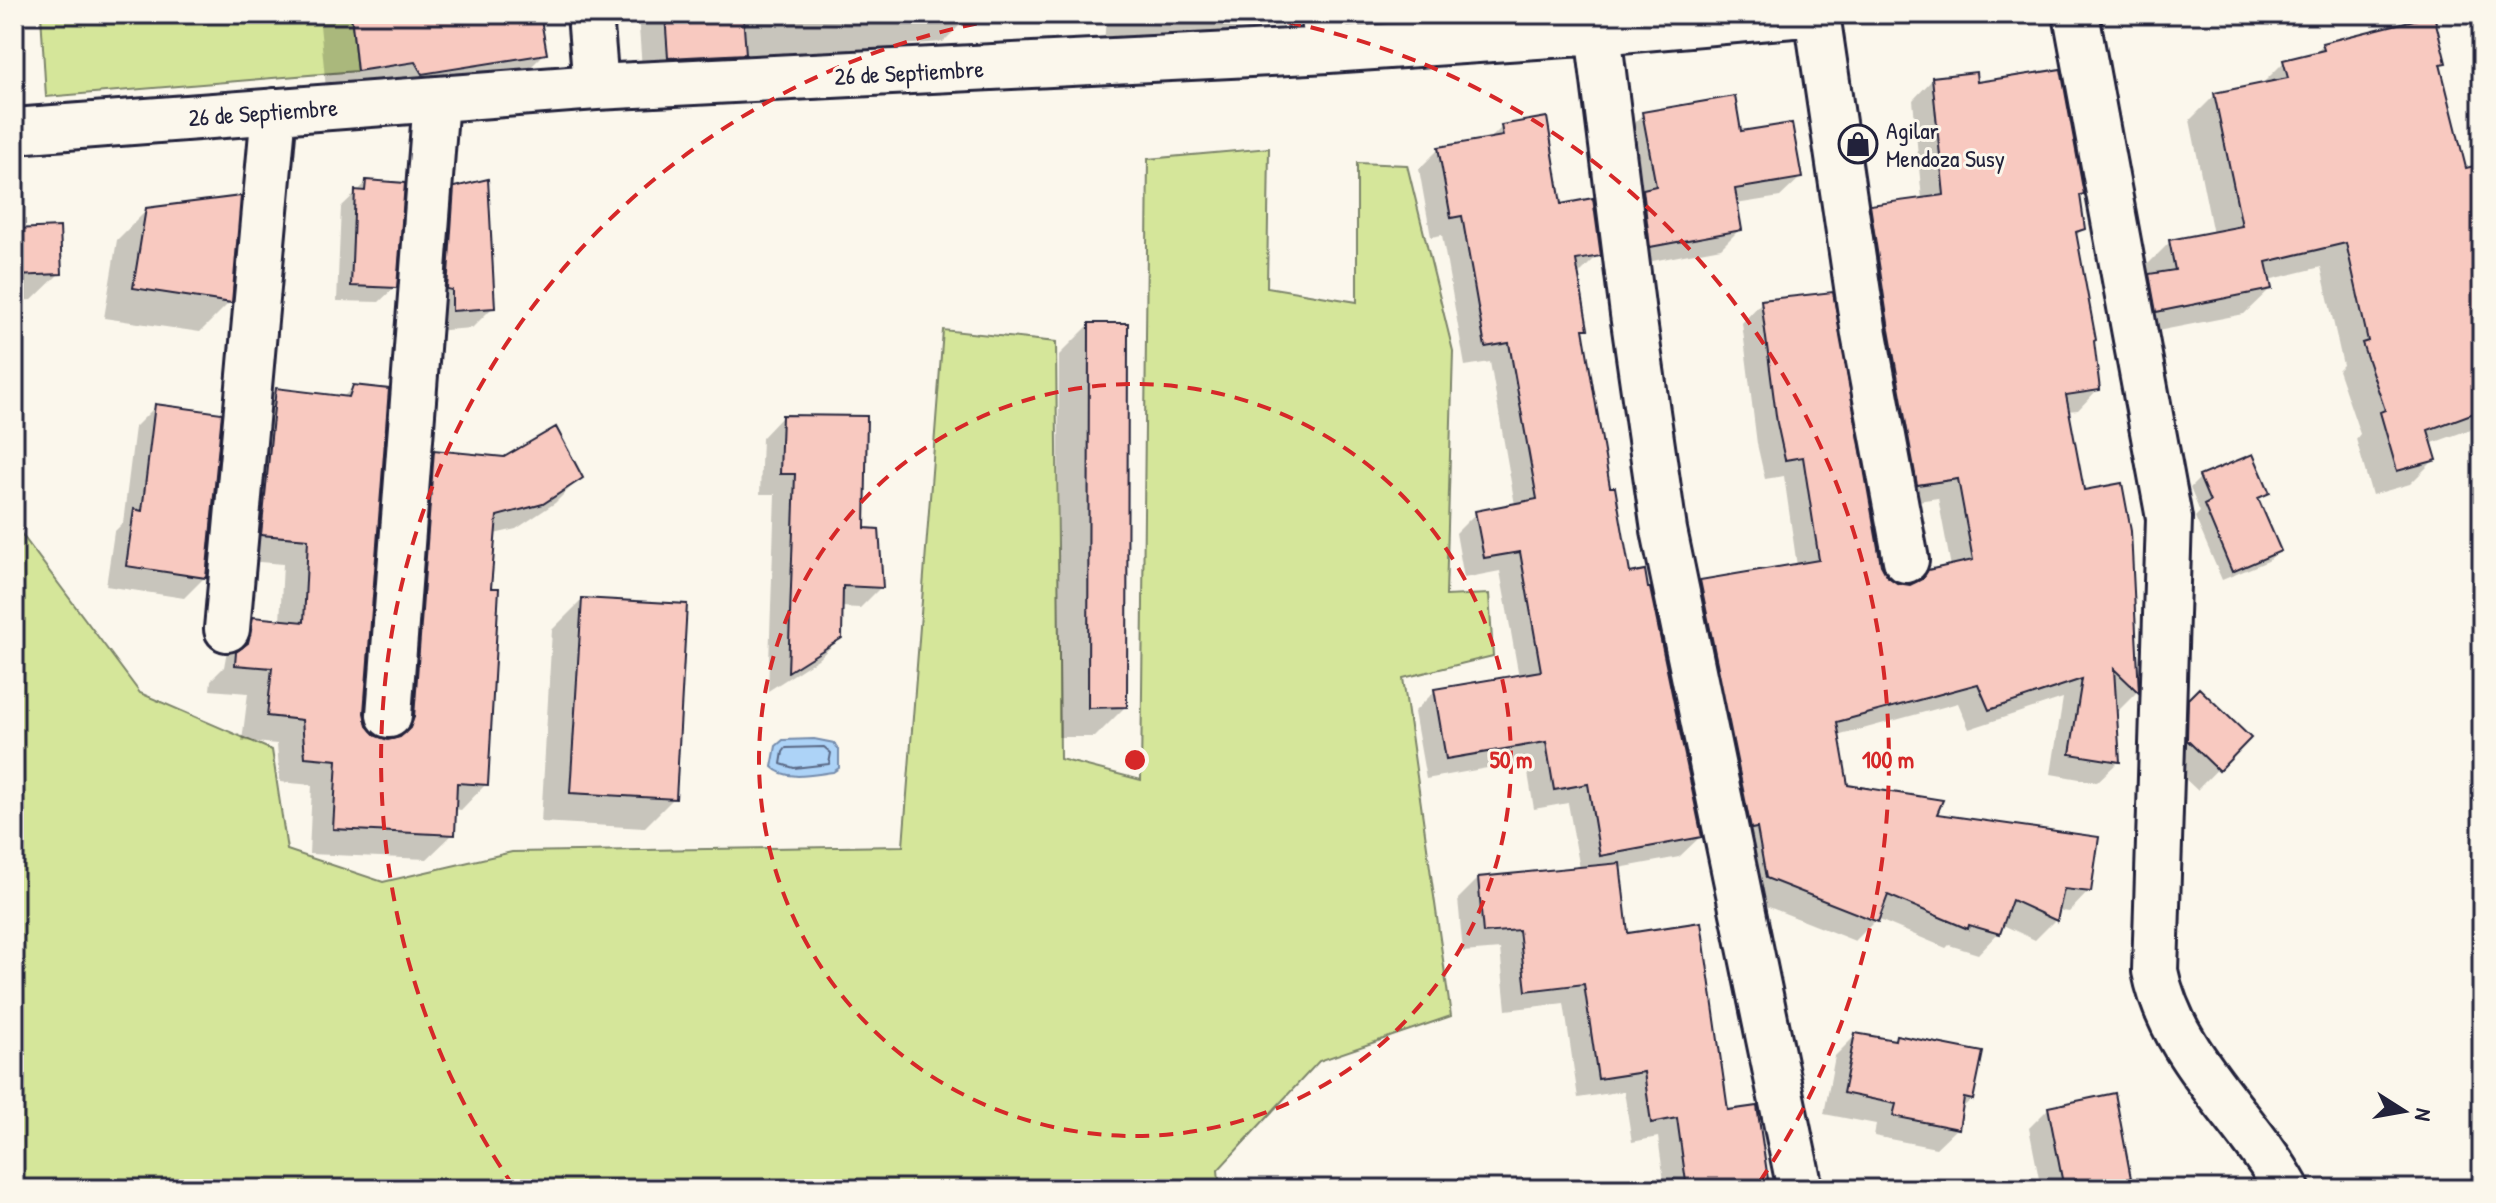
<svg xmlns="http://www.w3.org/2000/svg" width="2496" height="1203" font-family="'Patrick Hand',sans-serif">
	<style>
		.green { fill: #d5e69a; stroke: #7c846a; stroke-width: 2 }
		.water { fill: #add3f7; stroke: #758cac; stroke-width: 2 }
		.shadow { fill: #0003 }
		.lines { fill: none; stroke-linecap: round; stroke-linejoin: round }
		.shore { stroke: #5a6986; stroke-width: 2 }
		.building { fill: #f8c9c0; stroke: #22223b; stroke-width: 2 }
		.minor-casing { stroke: #22223b; stroke-width: 50 }
		.minor { stroke: #fbf7ec; stroke-width: 44 }
		.ring { fill: none; stroke: #d62828; stroke-width: 4; stroke-dasharray: 14 10 }
		.labels { text-anchor: middle; dominant-baseline: central; stroke-width: 6; stroke-linejoin: round; paint-order: stroke }
		.street-label { font-size: 24px; fill: #22223b; stroke: #fbf7ec }
		.poi-label { font-size: 24px; fill: #22223b; stroke: #fbf7ec; text-anchor: start }
		.centre { fill: #d62828; stroke: #fbf7ec; stroke-width: 4 }
		.ring-label { font-size: 24px; text-anchor: middle; font-weight: bold; fill: #d62828; stroke: #fbf7ec; stroke-width: 6; stroke-linejoin: round; paint-order: stroke }
	</style>
	<rect width="100%" height="100%" fill="#fbf7ec"/>
	<filter id="ink" filterUnits="userSpaceOnUse"><feTurbulence type="fractalNoise" baseFrequency=".0125" numOctaves="2"/><feDisplacementMap in="SourceGraphic" scale="16" xChannelSelector="R" yChannelSelector="G"/><feConvolveMatrix kernelMatrix="1 2 1 2 8 2 1 2 1" color-interpolation-filters="sRGB"/></filter>
	<g filter="url(#ink)">
		<path class="green" d="M41 14H351L357 71 46 97Z
			M1269 148 1267 287 1357 302V163L1407 165 1453 351 1446 596 1489 594 1493 656 1403 678 1451 1016 1319 1061 1218 1170 1220 1189H14V524L140 693 272 750 287 850 383 882 512 852 903 846 943 330 1056 342 1060 759 1141 780 1148 159Z"/>
		<path class="water" d="M814 739 834 743 839 750V768L833 772C815 774 787 782 772 767L776 746 783 740Z"/>
		<path class="shadow" d="M14 14H24V104L14 113Z
			M319 14H538L545 53 515 83 327 100Z
			M638 14H969V16L943 42 901 45 882 64 643 83Z
			M1106 14H1243L1242 22 1212 52 1104 47Z
			M2323 45 2444 62 2439 68 2464 171 2482 166V425L2430 444 2435 459 2410 484 2372 495 2356 439 2360 434 2338 370 2343 365 2321 267 2268 280 2270 289 2244 314 2132 336 2125 302 2147 279 2145 267 2170 242 2213 234 2190 120 2215 95 2261 85 2284 62 2313 55Z
			M1933 79 1975 85 2078 197 2083 228 2075 237 2098 389 2078 410 2067 411 2083 492 2129 531 2137 692 2115 714 2118 762 2097 782 2051 774 2063 698 1969 729 1958 703 1837 736 1847 787 1934 816 2089 891 2069 912 2057 910 2055 920 2035 940 2001 924 1998 933 1978 954 1949 945 1946 948 1877 919 1855 941 1746 898 1680 602 1701 582 1797 566 1784 476 1765 479 1757 444 1742 323 1762 302 1885 577 1896 585 1910 587 1951 567 1938 498 1897 504 1851 227 1871 207 1922 200 1913 100Z
			M1643 114 1800 178 1780 197 1736 204 1740 229 1721 248 1631 265 1624 133Z
			M1502 127 1598 255 1578 275 1586 328 1581 332 1609 490 1628 575 1700 837 1679 857 1619 868 1626 935 1767 1185 1762 1189H1665L1658 1137 1632 1142 1624 1091 1578 1098 1564 1003 1506 1010 1500 949 1463 952 1458 899 1478 879 1580 869 1568 803 1534 809 1526 761 1426 779 1414 712 1435 691 1519 677 1500 571 1464 578 1456 533 1476 513 1515 505 1490 362 1465 366 1442 235 1431 237 1419 169 1439 149 1489 140Z
			M367 182 395 287 379 302 337 301 341 207Z
			M455 189 493 307 472 328 432 331 434 210Z
			M147 210 230 302 200 332 104 318 117 240Z
			M14 231 60 273 32 300 14 301Z
			M1089 325 1125 707 1095 737H1058L1059 355Z
			M353 387 362 713 365 727 374 738 389 741 409 478 435 453 580 478 555 503 516 529 494 534 489 590 486 784 461 810 454 809 453 834 427 859 309 854 312 785 280 782 277 744 242 741 248 693 210 690 211 680 224 667 228 645 254 619 280 622 283 564 236 560 251 415 276 390 342 398Z
			M156 406 205 577 184 598 106 586 114 532 123 523 135 427Z
			M782 417 863 530 881 587 860 608 840 607V638L818 659 768 691 775 494H760L762 438Z
			M2200 478 2267 492 2258 501 2279 551 2268 561 2222 580 2195 517 2200 512 2190 488Z
			M582 600 674 798 644 828 541 822 552 630Z
			M2199 691 2248 738 2197 790 2167 762 2168 722Z
			M1856 1035 1893 1042 1897 1038 1972 1099 1960 1110 1957 1128 1936 1148 1874 1136 1876 1124 1824 1114 1835 1056Z
			M2049 1108 2131 1189H2041L2029 1128Z"/>
		<g class="lines">
			<path class="shore" d="M824 747 831 753 829 764 794 768 781 764 783 752 786 748Z"/>
		</g>
		<path class="building" d="M351 14H540L547 54 422 74 415 62 357 71Z
			M665 14H743L746 54 668 58Z
			M2434 15 2446 63 2440 64 2466 168 2482 164V410L2428 430 2437 460 2397 471 2380 412 2385 410 2362 343 2368 341 2346 243 2266 262 2272 289 2156 312 2149 274 2175 270 2169 240 2242 226 2214 93 2288 78 2283 60 2324 50 2322 43Z
			M2061 69 2084 194 2080 195 2085 229 2076 232 2096 340 2094 341 2100 390 2066 395 2084 490 2122 483 2131 531 2139 693 2114 669 2120 762 2070 754 2082 679 1989 710 1978 684 1837 722 1848 785 1943 800 1937 814 2099 837 2091 892 2064 889 2057 921 2012 900 2000 934 1969 925 1968 929 1888 895 1878 922 1766 878 1757 828 1751 829 1700 580 1819 560 1803 457 1785 460 1777 423 1761 300 1833 292 1881 565 1887 576 1897 583 1910 585 1922 579 1928 570 1973 560 1958 479 1917 485 1889 330 1870 205 1944 195 1932 77 1976 72 1977 82Z
			M1735 96 1741 131 1792 123 1802 178 1735 189 1742 230 1650 247 1643 189 1656 186 1642 112Z
			M1547 117 1561 204 1593 198 1601 256 1576 260 1588 329H1583L1610 487H1615L1630 573 1645 570 1648 588H1650L1702 837 1600 856 1588 784 1554 790 1546 742 1446 759 1434 689 1541 671 1520 552 1484 558 1475 511 1537 499 1509 343 1485 347 1462 216 1451 218 1438 147 1503 136 1501 125Z
			M488 179 495 308 452 311V290L447 289 454 187Z
			M366 180 405 183 397 288 351 286 355 190 365 191Z
			M241 196 232 303 133 288 146 208Z
			M60 227 62 274 14 276V229Z
			M1089 323H1128L1127 707 1088 708Z
			M353 385 389 389 364 713 367 726 376 736 388 740 400 737 410 728 414 717 434 450 504 457 556 427 583 478 543 504 497 516 491 588H499L488 785 457 783 455 835 333 829 337 760 305 757 302 720 267 716 272 668 235 665 236 652 248 643 253 617 304 622 308 539 261 535 276 388 349 397Z
			M155 404 222 413 206 578 126 566 134 509 142 511Z
			M782 415 867 416 865 528 879 529 883 588 843 586 842 638 788 672 795 474H780Z
			M2253 454 2270 493 2258 498 2281 551 2232 572 2204 505 2210 502 2199 476Z
			M582 598 687 604 676 799 570 793Z
			M2199 688 2251 738 2219 771 2187 740 2188 699Z
			M1620 863 1628 933 1701 922 1728 1110 1757 1106 1769 1186 1743 1189H1687L1677 1118 1651 1123 1644 1072 1598 1079 1584 984 1526 991 1519 930 1483 933 1478 877Z
			M1855 1033 1895 1040 1896 1035 1983 1052 1973 1100 1964 1098 1959 1129 1893 1116 1896 1104 1843 1093Z
			M2115 1093 2133 1189H2064L2048 1107Z"/>
		<g class="lines">
			<g class="minor-casing">
				<path id="minor" d="M590 14 596 87
					M1323 14 1329 50
					M1817 14 1864 334 1906 560
					M2076 14 2169 518 2155 971C2172 1057 2246 1115 2287 1189
					M1598 32 1633 314 1664 530 1800 1189
					M14 131 596 87 1329 50 1598 32 1805 14
					M227 629 274 111
					M389 715 436 99"/>
			</g>
			<use href="#minor" class="minor"/>
		</g>
	</g>
	<g class="ring">
		<circle cx="1135" cy="760" r="376"/>
		<path d="M514 1187A753 753 0 0 1 1030 14M1240 14A753 753 0 0 1 1756 1187"/>
	</g>
	<defs>
		<g id="shop-ring" transform="scale(2)"><circle r="9.5" fill="#fbf7ec" stroke="#22223b" stroke-width="1.5"/><path d="M-5-2.5h2.3a2.7 3.5 0 0 1 5.4 0H5L5.5 6h-11ZM-1.5-2.5h3a1.5 2.3 0 0 0-3 0Z" fill="#22223b"/></g>
	</defs>
	<g fill-rule="evenodd">
		<use href="#shop-ring" x="1858" y="144"/>
	</g>
	<g class="labels">
		<g class="street-label">
			<text transform="translate(909 72) rotate(-3)">26 de Septiembre</text>
			<text transform="translate(263 112) rotate(-4)">26 de Septiembre</text>
		</g>
		<g class="poi-label">
			<text x="1886" y="130">Agilar<tspan x="1886" dy="28">Mendoza Susy</tspan></text>
		</g>
	</g>
	<circle cx="1135" cy="760" r="12" class="centre"/>
	<g class="ring-label">
		<text x="1511" y="768">50 m</text>
		<text x="1888" y="768">100 m</text>
	</g>
	<rect width="2496" height="1203" fill="none" stroke="#fbf7ec" stroke-width="48"/>
	<rect x="24" y="24" width="2448" height="1155" fill="none" stroke="#22223b" stroke-width="3" filter="url(#ink)"/>
	<g transform="translate(2404 1111) rotate(101)" stroke="#fbf7ec" stroke-width="6" paint-order="stroke">
	<path d="M0-6L14 30L0 20L-14 30Z" fill="#22223b"/>
	<text y="-12" font-size="22" font-weight="bold" text-anchor="middle" fill="#22223b">N</text>
	</g>
</svg>
